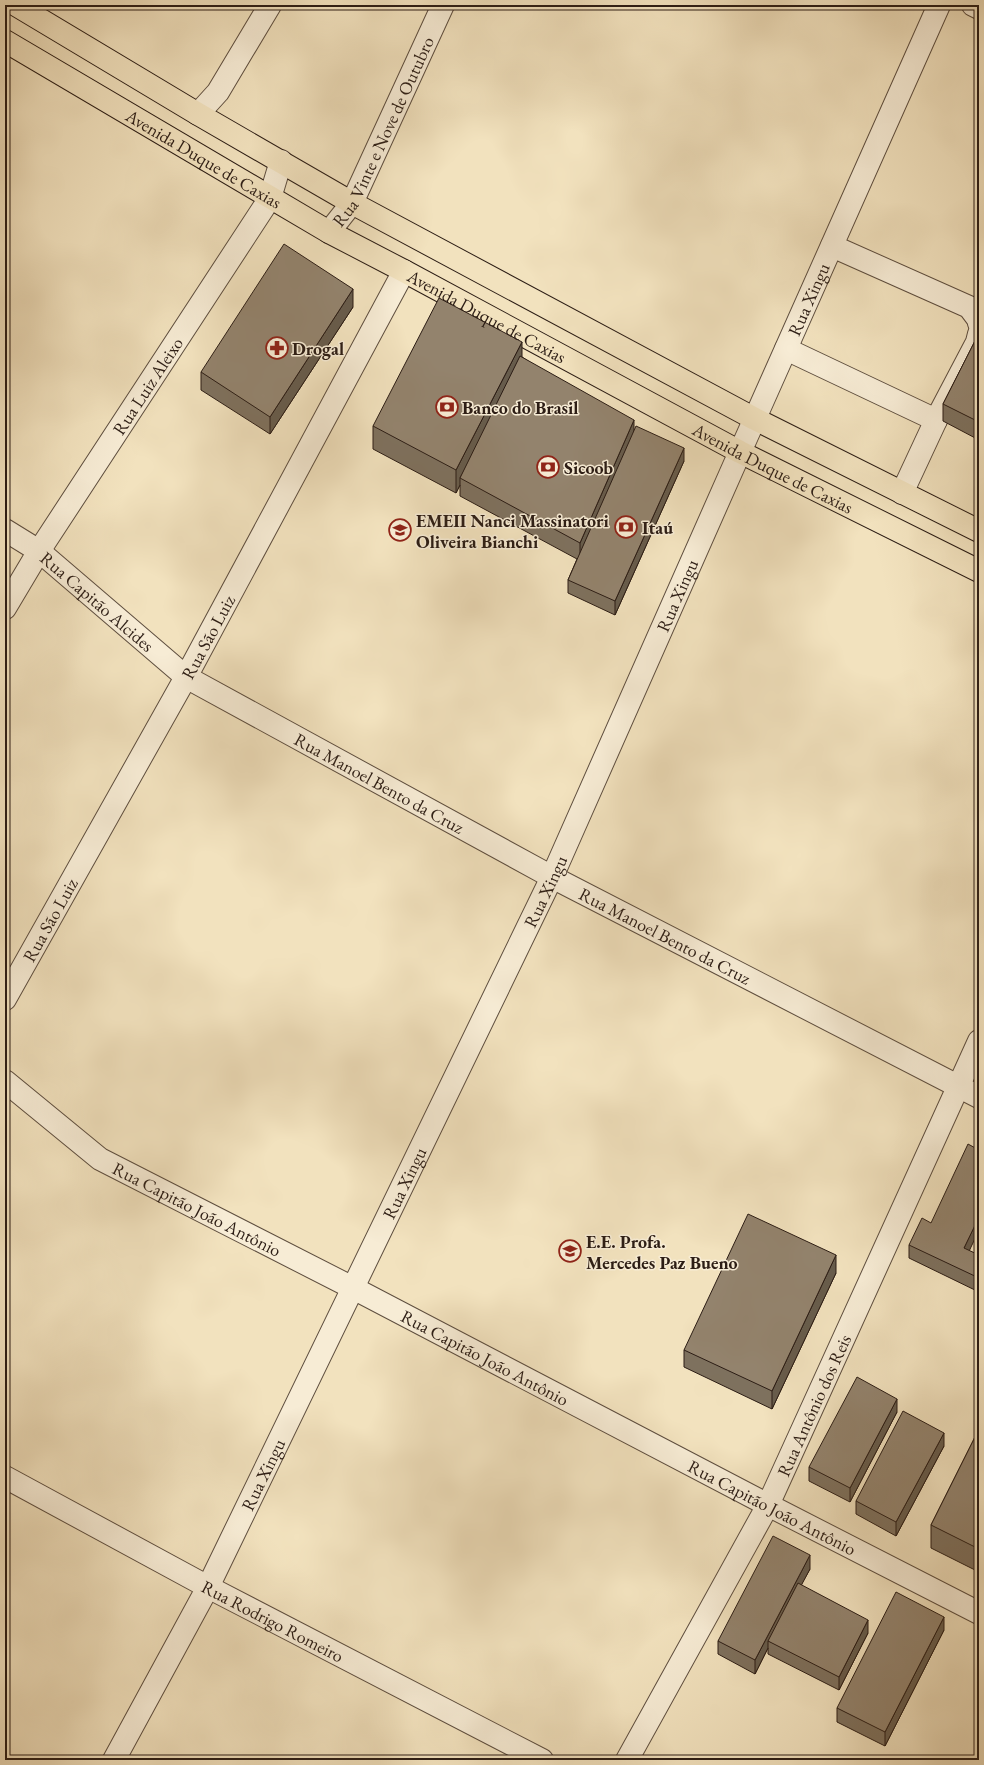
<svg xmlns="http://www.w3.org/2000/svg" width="984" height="1765" font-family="'EB Garamond',serif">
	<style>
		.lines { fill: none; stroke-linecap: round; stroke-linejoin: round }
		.minor-casing { stroke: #5e4e3f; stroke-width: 24 }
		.major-casing { stroke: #2c1d15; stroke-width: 24 }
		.minor { stroke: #f7ecd5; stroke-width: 22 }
		.major { stroke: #f2e2be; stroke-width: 22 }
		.wall { fill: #7e715e; stroke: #2c1d15 }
		.shaded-wall { fill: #675c4c; stroke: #2c1d15 }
		.building { fill: #93836d; stroke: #2c1d15 }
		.labels { text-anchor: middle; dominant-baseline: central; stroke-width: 3; stroke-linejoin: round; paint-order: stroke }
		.street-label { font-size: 18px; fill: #2c1d15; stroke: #f7ecd5 }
		.poi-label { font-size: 18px; font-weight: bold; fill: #2c1d15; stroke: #f7ecd5; text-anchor: start }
	</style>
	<rect width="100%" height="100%" fill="#f2e2be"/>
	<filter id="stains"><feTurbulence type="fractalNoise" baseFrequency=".005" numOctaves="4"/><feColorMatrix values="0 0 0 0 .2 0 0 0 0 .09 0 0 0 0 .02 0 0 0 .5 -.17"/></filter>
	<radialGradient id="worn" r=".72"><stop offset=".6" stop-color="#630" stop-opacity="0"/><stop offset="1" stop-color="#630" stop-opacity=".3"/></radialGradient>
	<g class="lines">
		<g class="minor-casing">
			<g id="minor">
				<path d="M973 5 979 8"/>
				<path d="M198 114 218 92 270 5"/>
				<path id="s1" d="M329 232 352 203 443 5"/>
				<path d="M832 246 969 307 978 319 979 323"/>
				<path d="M786 349 936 420"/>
				<path d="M902 493 936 420 977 342 979 334"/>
				<path id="s2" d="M5 530 39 551 186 677 552 877 979 1097"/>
				<path id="s3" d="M5 608 39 551 270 198 281 161"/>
				<path id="s4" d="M5 999 186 677 404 271"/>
				<path id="s5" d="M5 1081 100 1159 353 1288 768 1505 979 1613"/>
				<path id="s6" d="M5 1477 208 1587 542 1760"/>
				<path id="s7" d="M114 1760 208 1587 552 877 740 452 939 5"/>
				<path id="s8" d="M627 1760 768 1505 979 1041"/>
			</g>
		</g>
		<g class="major-casing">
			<g id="major">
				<path d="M16 5 198 114 352 203 755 419 979 531"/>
				<path id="s9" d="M5 41 329 232 404 271 740 452 979 571"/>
			</g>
		</g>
		<use href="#minor" class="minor"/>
		<use href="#major" class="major"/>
	</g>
	<path class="wall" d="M353 307 270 434 201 390V372Z
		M979 333V440L943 421V404Z
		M522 357 634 432 684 461 615 615 568 593V580L577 559 460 496V485L456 493 373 449V426Z
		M931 1223 969 1251 979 1255V1292L909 1258V1245Z
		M836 1273 772 1409 684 1367V1350Z
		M897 1412 850 1502 809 1481V1467Z
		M979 1429V1572L931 1548V1525Z
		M944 1446 896 1536 856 1514V1501Z
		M810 1569 801 1585 868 1633 839 1690 768 1654V1648L755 1674 718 1654V1641Z
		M944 1630 885 1746 837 1722V1708Z"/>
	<path class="shaded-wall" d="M353 289V307L270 434V417Z
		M522 342V365L460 478V485L456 493V470Z
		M634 420V438L580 560V543Z
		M684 448V461L615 615V601Z
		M979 1217V1230L964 1262V1248Z
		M836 1255V1273L772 1409V1391Z
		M897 1399V1412L850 1502V1488Z
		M944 1433V1446L896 1536V1522Z
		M7 1530V1547L5 1550V1532Z
		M810 1555V1569L771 1642 768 1641V1648L755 1674V1660Z
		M944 1617V1630L885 1746V1732Z
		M868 1620V1633L839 1690V1677Z"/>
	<path class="building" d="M284 244 353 289 270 417 201 372Z
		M439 298 522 342 456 470 373 426Z
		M979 333V422L943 404Z
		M520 356 634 420 580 543 460 478Z
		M636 426 684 448 615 601 568 580Z
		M968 1144 979 1150V1217L964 1248 979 1255V1278L909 1245 922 1218 931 1223Z
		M748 1214 836 1255 772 1391 684 1350Z
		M857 1377 897 1399 850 1488 809 1467Z
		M903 1411 944 1433 896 1522 856 1501Z
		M979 1429V1549L931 1525Z
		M773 1536 810 1555 755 1660 718 1641Z
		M798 1583 868 1620 839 1677 768 1641Z
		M896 1592 944 1617 885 1732 837 1708Z"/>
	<defs>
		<g id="pharmacy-ring" transform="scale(1.15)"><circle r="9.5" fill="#f7ecd5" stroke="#8f2418" stroke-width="1.5"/><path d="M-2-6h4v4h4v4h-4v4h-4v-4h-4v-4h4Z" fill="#8f2418"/></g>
		<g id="bank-ring" transform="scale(1.15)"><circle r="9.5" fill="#f7ecd5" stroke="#8f2418" stroke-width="1.5"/><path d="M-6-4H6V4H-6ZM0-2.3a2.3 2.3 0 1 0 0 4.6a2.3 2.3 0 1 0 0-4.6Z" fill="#8f2418"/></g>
		<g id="school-ring" transform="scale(1.15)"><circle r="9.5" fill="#f7ecd5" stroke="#8f2418" stroke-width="1.5"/><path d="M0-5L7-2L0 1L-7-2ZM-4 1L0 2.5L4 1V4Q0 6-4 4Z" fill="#8f2418"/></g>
	</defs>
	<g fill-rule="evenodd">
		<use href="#pharmacy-ring" x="277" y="348"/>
		<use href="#bank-ring" x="447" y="407"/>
		<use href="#bank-ring" x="548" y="467"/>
		<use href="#bank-ring" x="626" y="527"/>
		<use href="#school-ring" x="400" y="530"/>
		<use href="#school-ring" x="570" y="1251"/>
	</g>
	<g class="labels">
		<g class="street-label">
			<text stroke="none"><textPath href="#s1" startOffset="115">Rua Vinte e Nove de Outubro</textPath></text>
			<text stroke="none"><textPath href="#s9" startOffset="231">Avenida Duque de Caxias</textPath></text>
			<text stroke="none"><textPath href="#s7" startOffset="1618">Rua Xingu</textPath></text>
			<text stroke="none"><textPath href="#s9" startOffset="555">Avenida Duque de Caxias</textPath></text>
			<text stroke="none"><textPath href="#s3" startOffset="264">Rua Luiz Aleixo</textPath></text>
			<text stroke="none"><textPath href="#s9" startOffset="879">Avenida Duque de Caxias</textPath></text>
			<text stroke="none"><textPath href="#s7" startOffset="1294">Rua Xingu</textPath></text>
			<text stroke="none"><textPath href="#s2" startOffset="117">Rua Capitão Alcides</textPath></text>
			<text stroke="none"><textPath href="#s4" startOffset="415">Rua São Luiz</textPath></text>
			<text stroke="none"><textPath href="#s2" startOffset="454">Rua Manoel Bento da Cruz</textPath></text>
			<text stroke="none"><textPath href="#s7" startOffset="970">Rua Xingu</textPath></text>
			<text stroke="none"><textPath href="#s4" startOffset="91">Rua São Luiz</textPath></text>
			<text stroke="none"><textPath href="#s2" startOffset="778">Rua Manoel Bento da Cruz</textPath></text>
			<text stroke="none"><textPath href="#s7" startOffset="646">Rua Xingu</textPath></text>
			<text stroke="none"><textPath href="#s5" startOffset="232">Rua Capitão João Antônio</textPath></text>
			<text stroke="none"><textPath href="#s5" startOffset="556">Rua Capitão João Antônio</textPath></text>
			<text stroke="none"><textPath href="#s8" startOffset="401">Rua Antônio dos Reis</textPath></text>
			<text stroke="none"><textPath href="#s7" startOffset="322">Rua Xingu</textPath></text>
			<text stroke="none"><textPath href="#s5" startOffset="880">Rua Capitão João Antônio</textPath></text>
			<text stroke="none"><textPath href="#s6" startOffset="304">Rua Rodrigo Romeiro</textPath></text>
		</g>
		<g class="poi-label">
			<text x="292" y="348">Drogal</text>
			<text x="462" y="407">Banco do Brasil</text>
			<text x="564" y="467">Sicoob</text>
			<text x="416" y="520">EMEII Nanci Massinatori<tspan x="416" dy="21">Oliveira Bianchi</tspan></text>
			<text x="642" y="527">Itaú</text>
			<text x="586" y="1241">E.E. Profa.<tspan x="586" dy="21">Mercedes Paz Bueno</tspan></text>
		</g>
	</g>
	<rect width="984" height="1765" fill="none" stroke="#f2e2be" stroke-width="20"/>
	<rect x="6" y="6" width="972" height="1753" fill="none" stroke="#2c1d15" stroke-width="2"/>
	<rect x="10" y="10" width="964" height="1745" fill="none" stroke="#2c1d15"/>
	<rect width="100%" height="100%" filter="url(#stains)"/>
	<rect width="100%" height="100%" fill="url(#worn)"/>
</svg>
